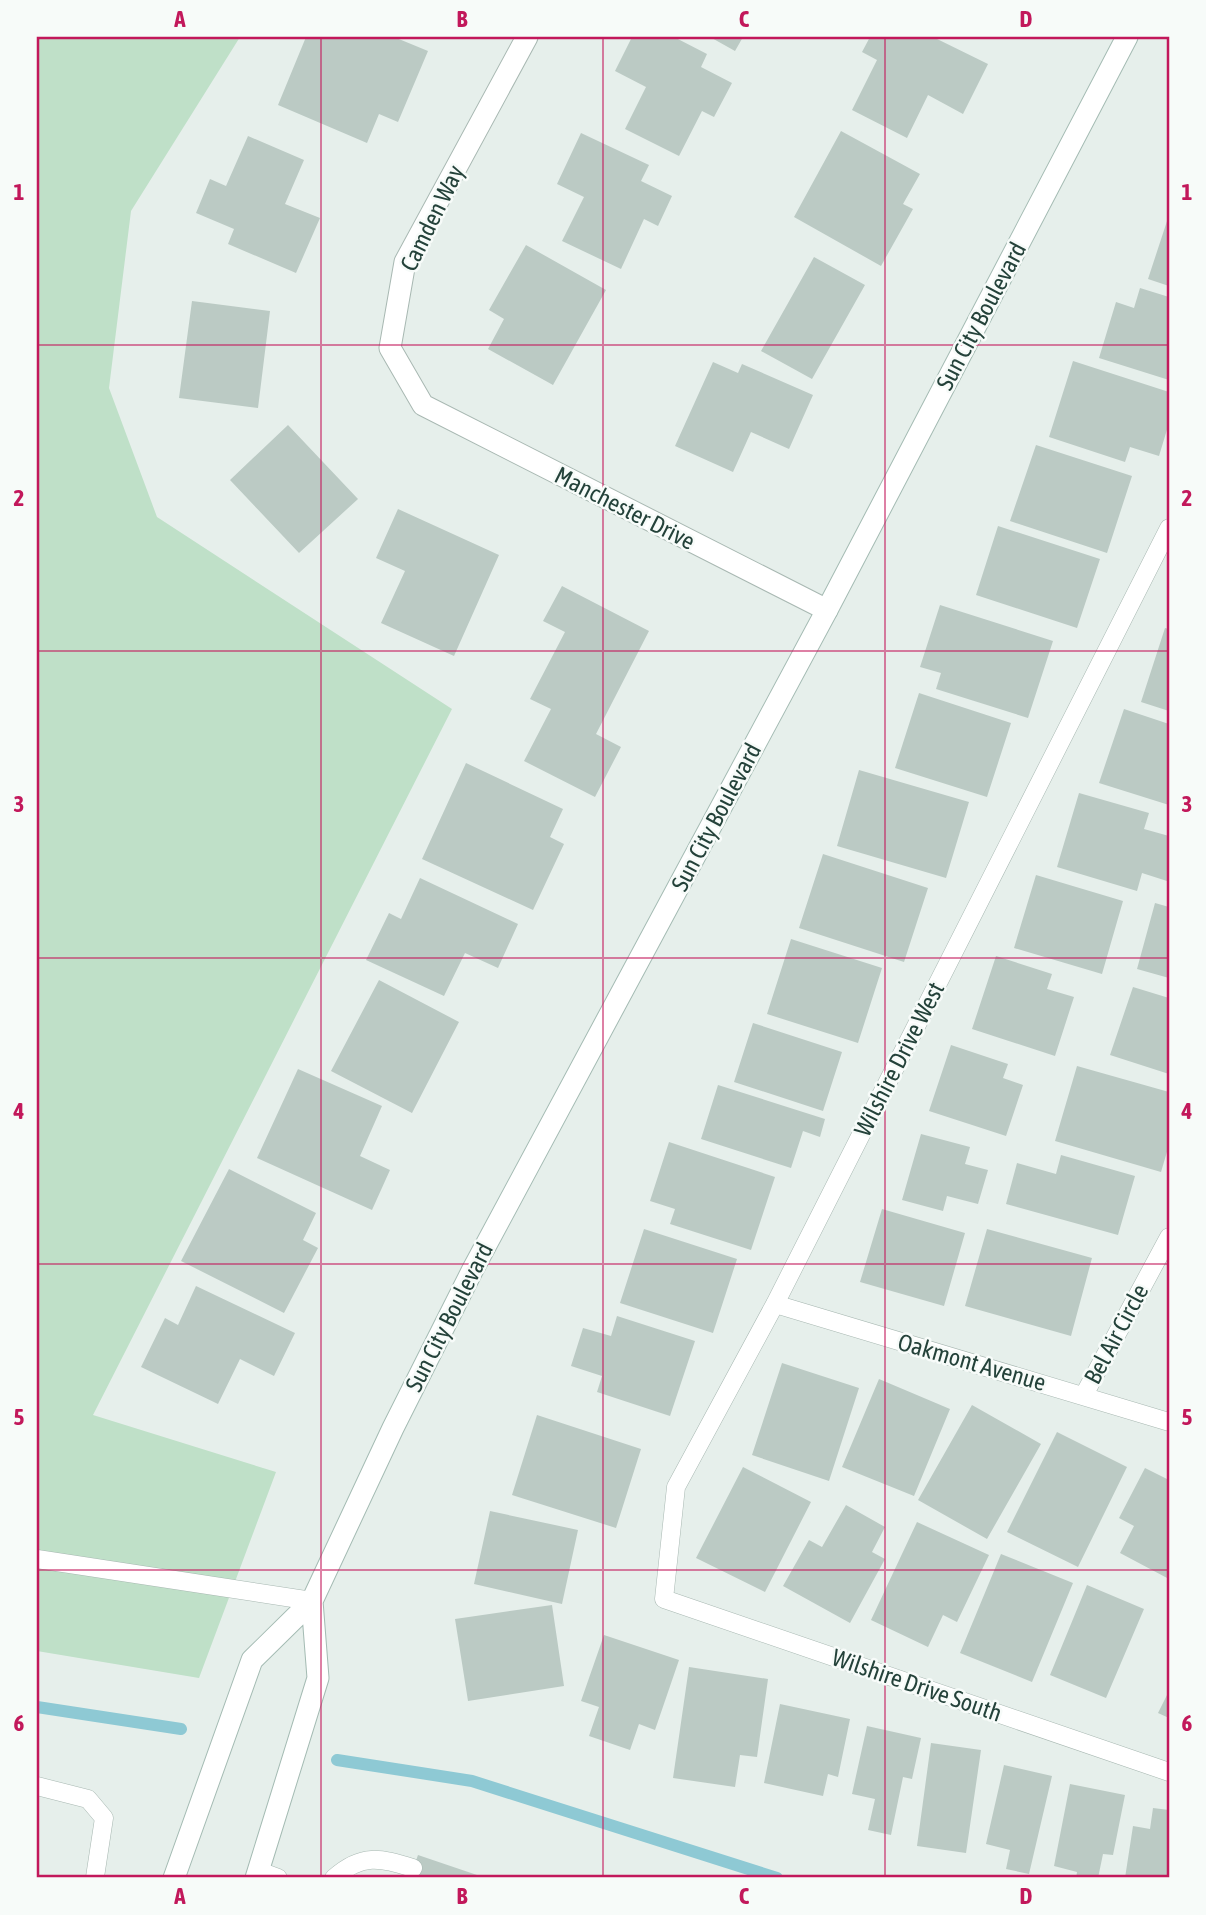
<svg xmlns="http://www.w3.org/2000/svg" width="1206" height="1915" font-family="'Asap Condensed',sans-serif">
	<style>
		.green { fill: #bfe0c8 }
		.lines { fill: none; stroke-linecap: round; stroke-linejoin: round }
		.stream { stroke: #8ec9d4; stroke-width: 12 }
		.building { fill: #bbcac4 }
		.lane-casing { stroke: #a8b8b2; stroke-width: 19 }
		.street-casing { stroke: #a8b8b2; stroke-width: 23 }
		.secondary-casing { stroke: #a4bbb3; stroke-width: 23 }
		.lane { stroke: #fff; stroke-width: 18 }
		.street { stroke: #fff; stroke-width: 21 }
		.secondary { stroke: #fff; stroke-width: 21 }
		.grid { fill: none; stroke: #c2185b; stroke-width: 2; stroke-opacity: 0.55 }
		.labels { text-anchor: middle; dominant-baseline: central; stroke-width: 5; stroke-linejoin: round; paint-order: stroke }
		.street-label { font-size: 24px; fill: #24423a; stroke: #f7fbf9 }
		.neatline { fill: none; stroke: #c2185b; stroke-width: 2.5 }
		.grid-label { font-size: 23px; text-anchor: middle; font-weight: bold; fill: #c2185b }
	</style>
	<rect width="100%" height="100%" fill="#e6efeb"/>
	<path class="green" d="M37 37H240L131 211 109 388 157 517 452 709 93 1415 276 1472 199 1678 37 1651Z"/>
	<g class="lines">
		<path class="stream" d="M37 1707 181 1729
			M337 1760 472 1781 777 1878"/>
	</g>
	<path class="building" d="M306 37H394L428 51 398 122 379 114 367 143 278 105Z
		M632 37H674L707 54 701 67 732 83 714 117 702 111 679 156 625 129 646 87 615 71Z
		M710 37H743L735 51Z
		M870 37H933L988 64 963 114 928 95 907 138 852 110 877 60 862 52Z
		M841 131 920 174 903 204 913 209 881 266 794 217Z
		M581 133 649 165 641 181 672 196 658 226 644 219 621 269 562 241 584 197 557 184Z
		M248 136 304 160 285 204 320 218 296 273 228 244 234 229 196 213 210 179 226 186Z
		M1169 215V286L1148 279Z
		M526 245 606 290 553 385 488 349 504 319 489 310Z
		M814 257 865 285 812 379 761 351Z
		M1140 288 1169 297V380L1099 358 1116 302 1134 308Z
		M192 301 270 311 258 408 179 398Z
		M1073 361 1169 392V423L1159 456 1130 447 1125 462 1049 437Z
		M713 362 738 373 742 364 813 395 789 449 751 432 733 472 675 446Z
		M288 425 358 499 299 553 230 480Z
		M1036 445 1132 476 1107 553 1010 521Z
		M398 509 499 555 454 656 381 623 405 571 376 558Z
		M998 526 1100 559 1077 628 976 595Z
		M562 586 649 631 596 734 621 747 595 797 524 761 551 709 530 699 565 632 543 621Z
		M940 605 1053 641 1028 718 936 689 941 673 920 667Z
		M1165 628 1169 629V711L1141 702Z
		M919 693 1011 723 987 797 895 768Z
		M1124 709 1169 724V805L1099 783Z
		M466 763 563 809 550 837 564 844 533 910 422 859Z
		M859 770 969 802 946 878 837 846Z
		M1079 793 1149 813 1144 829 1169 836 1167 881 1142 873 1137 891 1057 867Z
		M823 854 928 888 904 962 799 928Z
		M1036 875 1123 901 1102 974 1014 948Z
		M420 878 518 924 498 968 465 953 444 996 366 960 389 913 401 919Z
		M1155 903 1169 907V978L1137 969Z
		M791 939 882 968 858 1043 767 1014Z
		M996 956 1052 974 1047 989 1074 997 1055 1056 972 1029Z
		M379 980 459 1022 412 1113 331 1071Z
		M1133 987 1169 998V1074L1110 1055Z
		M753 1023 842 1052 823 1111 734 1082Z
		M951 1045 1008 1064 1003 1078 1023 1085 1006 1136 929 1111Z
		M1077 1066 1169 1092V1145L1161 1172 1055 1141Z
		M298 1069 382 1106 360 1156 390 1170 372 1210 257 1158Z
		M718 1085 825 1119 820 1137 803 1131 791 1168 701 1139Z
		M921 1134 970 1147 965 1164 988 1170 978 1204 947 1196 943 1211 902 1200Z
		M669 1142 775 1177 751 1250 670 1224 675 1209 650 1201Z
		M1061 1155 1135 1176 1118 1235 1006 1204 1017 1163 1056 1174Z
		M229 1169 316 1213 303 1240 318 1248 284 1313 181 1261Z
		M882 1209 965 1233 944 1306 860 1282Z
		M644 1229 737 1259 713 1333 620 1303Z
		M987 1229 1092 1258 1071 1336 965 1306Z
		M196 1286 295 1333 274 1376 240 1359 218 1404 141 1367 165 1318 178 1325Z
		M617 1316 695 1341 670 1416 597 1392 602 1376 571 1366 583 1328 611 1336Z
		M782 1363 859 1388 829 1481 752 1455Z
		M879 1379 950 1409 914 1496 842 1467Z
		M972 1405 1041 1444 987 1539 918 1500Z
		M537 1415 641 1449 616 1528 512 1495Z
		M1057 1432 1127 1467 1078 1567 1007 1532Z
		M743 1467 811 1502 765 1592 696 1558Z
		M1145 1468 1169 1480V1579L1120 1553 1134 1526 1119 1518Z
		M846 1505 885 1527 872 1552 885 1559 850 1623 783 1586 809 1540 822 1547Z
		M490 1511 578 1530 562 1604 474 1584Z
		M917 1522 989 1555 957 1622 943 1615 928 1647 871 1620Z
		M1001 1554 1073 1583 1032 1682 960 1653Z
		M1087 1585 1144 1609 1106 1698 1050 1675Z
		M552 1605 564 1686 468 1701 455 1619Z
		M604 1635 679 1660 655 1730 639 1724 630 1750 589 1736 599 1707 581 1701Z
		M689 1667 768 1679 757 1757 740 1755 735 1787 673 1778Z
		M1169 1691V1718L1158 1713Z
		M780 1704 850 1719 838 1777 828 1774 823 1796 764 1783Z
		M867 1726 921 1738 912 1779 903 1777 891 1835 868 1830 875 1799 852 1794Z
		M931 1743 981 1750 966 1853 917 1846Z
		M1004 1765 1052 1776 1029 1874 1006 1869 1010 1850 986 1844Z
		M1070 1784 1125 1795 1113 1855 1103 1854 1098 1878H1076L1077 1872 1054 1866Z
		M1153 1808 1169 1810V1878H1125L1133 1826 1150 1829Z
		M418 1855 477 1875 476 1878H410Z"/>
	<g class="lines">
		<g class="lane-casing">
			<path id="lane" d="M1169 528 775 1304 676 1487 664 1599 1169 1772
				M775 1304 1169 1422
				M1084 1395 1169 1237
				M37 1559 312 1601
				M37 1786 88 1799 104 1818 95 1877
				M259 1871 278 1878
				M334 1878C362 1853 380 1858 413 1868"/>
		</g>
		<g class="street-casing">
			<path id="street" d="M527 37 405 262 390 348 423 405 827 610"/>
		</g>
		<g class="secondary-casing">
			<path id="secondary" d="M174 1878 252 1660 312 1601 393 1428 472 1271 827 610 1127 37
				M256 1878 318 1678 312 1601"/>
		</g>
		<use href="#lane" class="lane"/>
		<use href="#street" class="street"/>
		<use href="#secondary" class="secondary"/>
	</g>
	<path class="grid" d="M321 37V1878M603 37V1878M885 37V1878M37 345H1169M37 651H1169M37 958H1169M37 1264H1169M37 1570H1169"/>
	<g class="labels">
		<g class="street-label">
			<text transform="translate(432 218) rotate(-64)">Camden Way</text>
			<text transform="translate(981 316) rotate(-62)">Sun City Boulevard</text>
			<text transform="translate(625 508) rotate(27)">Manchester Drive</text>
			<text transform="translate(716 817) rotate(-62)">Sun City Boulevard</text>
			<text transform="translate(899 1059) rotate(-63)">Wilshire Drive West</text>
			<text transform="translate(449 1317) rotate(-63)">Sun City Boulevard</text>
			<text transform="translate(1116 1334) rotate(-62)">Bel Air Circle</text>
			<text transform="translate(972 1362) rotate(16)">Oakmont Avenue</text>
			<text transform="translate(917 1685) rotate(19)">Wilshire Drive South</text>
		</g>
	</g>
	<rect width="1206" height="1915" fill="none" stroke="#f7fbf9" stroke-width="77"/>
	<rect x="38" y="38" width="1130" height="1838" class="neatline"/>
	<g class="grid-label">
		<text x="180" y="27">A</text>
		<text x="462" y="27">B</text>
		<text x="744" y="27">C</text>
		<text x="1026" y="27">D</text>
		<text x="19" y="200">1</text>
		<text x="1187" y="200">1</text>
		<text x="19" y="506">2</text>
		<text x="1187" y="506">2</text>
		<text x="19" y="812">3</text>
		<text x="1187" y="812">3</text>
		<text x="19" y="1119">4</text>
		<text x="1187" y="1119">4</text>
		<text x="19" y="1425">5</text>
		<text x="1187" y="1425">5</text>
		<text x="19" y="1731">6</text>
		<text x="1187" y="1731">6</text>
		<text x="180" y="1904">A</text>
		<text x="462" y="1904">B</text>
		<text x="744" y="1904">C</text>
		<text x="1026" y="1904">D</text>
	</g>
</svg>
